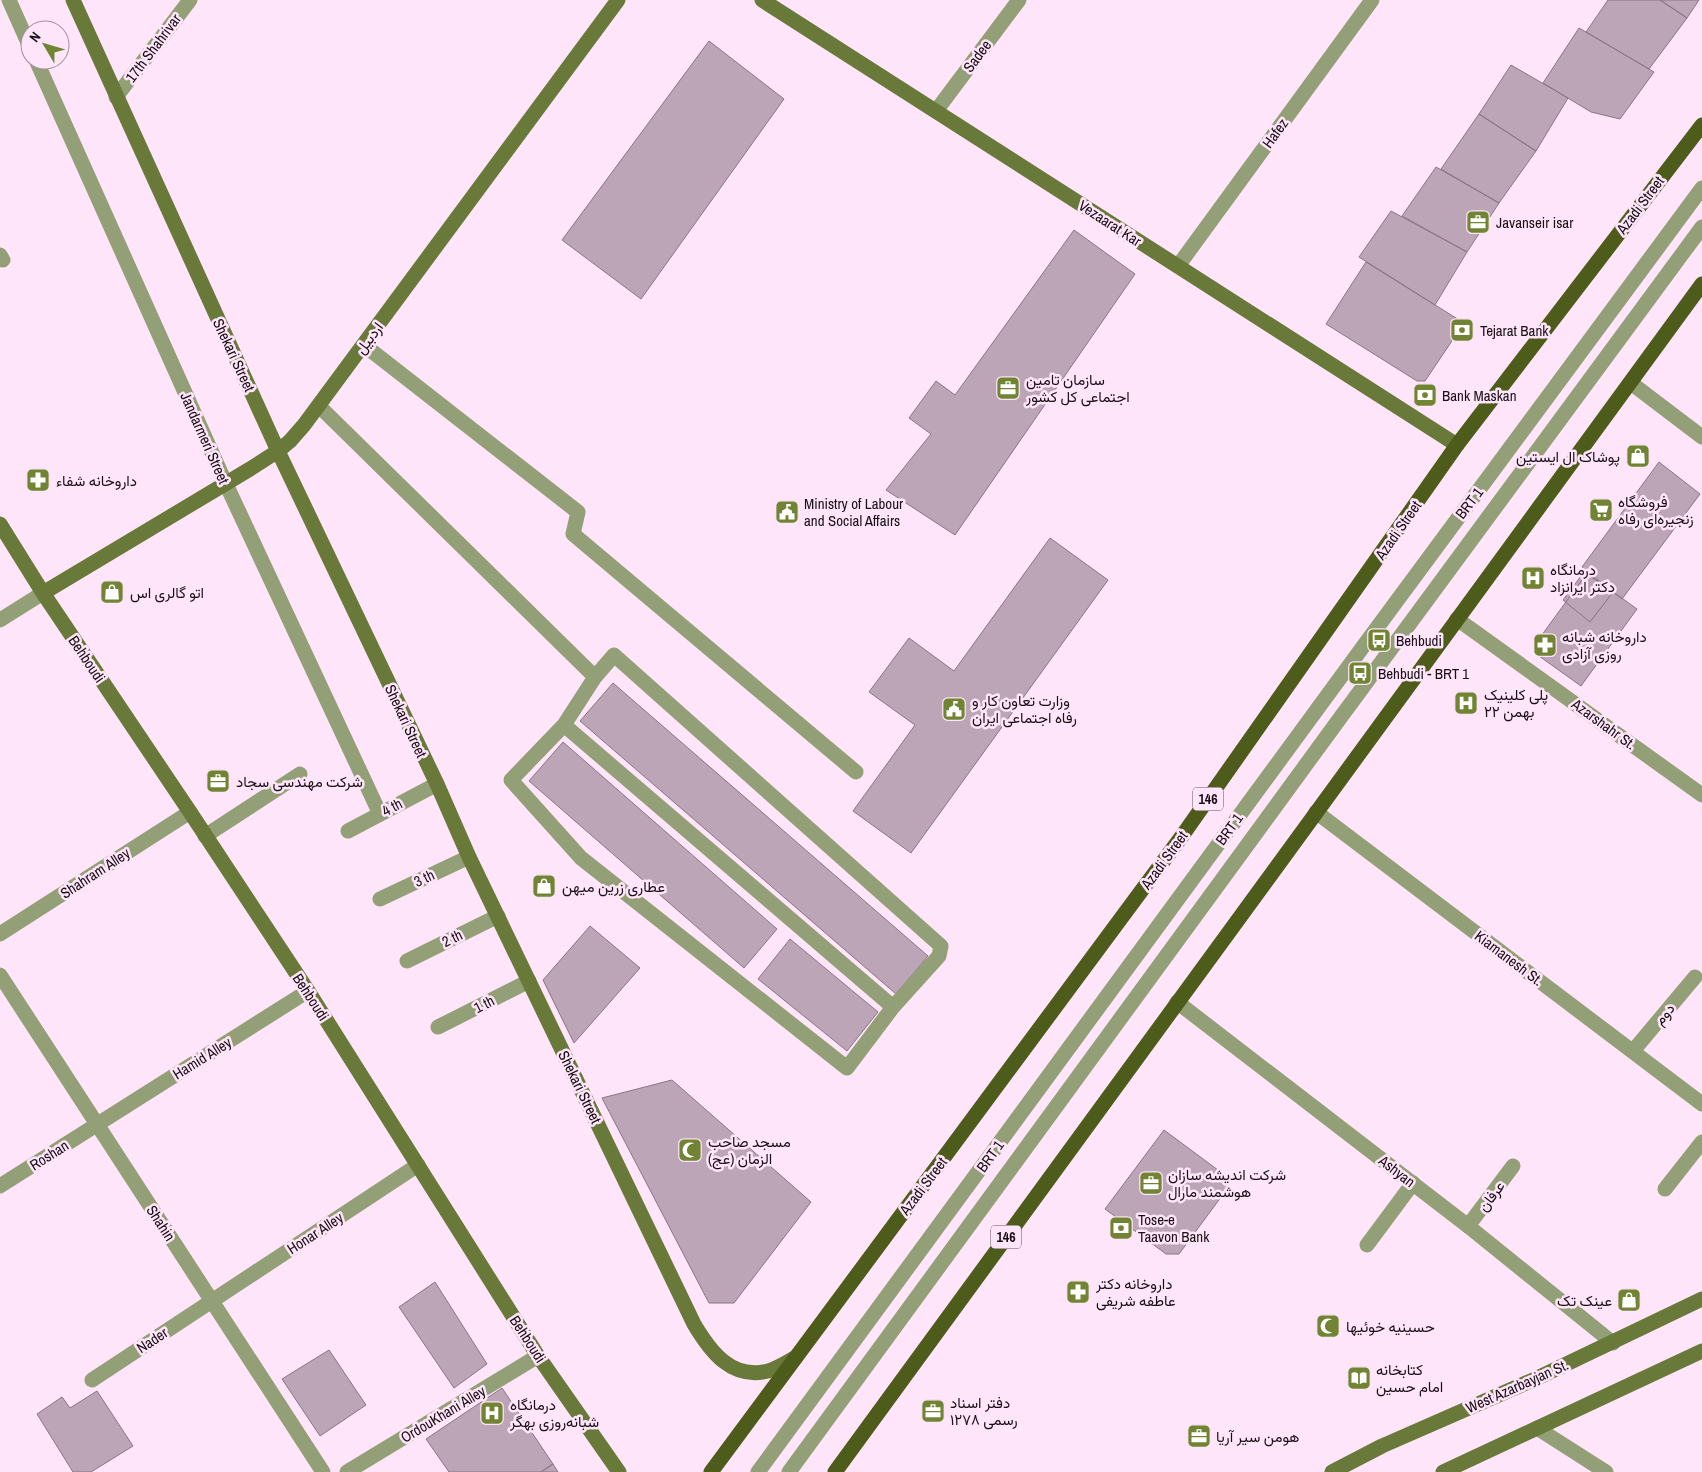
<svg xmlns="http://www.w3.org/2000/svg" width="1702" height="1472" font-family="'Archivo Narrow',Vazirmatn,sans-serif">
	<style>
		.building { fill: #bda5b8; stroke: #8a7485 }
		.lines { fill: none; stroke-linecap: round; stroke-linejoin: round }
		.lane { stroke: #939f76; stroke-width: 15 }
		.street { stroke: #939f76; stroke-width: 15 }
		.secondary { stroke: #687939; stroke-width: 15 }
		.primary { stroke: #4d5c1a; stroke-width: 15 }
		.labels { text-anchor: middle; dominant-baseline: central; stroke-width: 5; stroke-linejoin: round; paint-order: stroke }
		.shield { fill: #ffe5f9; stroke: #5e505b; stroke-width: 1 }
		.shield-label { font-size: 14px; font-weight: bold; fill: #191017 }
		.street-label { font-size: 15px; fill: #191017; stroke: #ffe5f9 }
		.poi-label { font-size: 15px; fill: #191017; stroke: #ffe5f9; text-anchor: start }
	</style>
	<rect width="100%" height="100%" fill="#ffe5f9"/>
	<path class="building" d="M1608 0H1660L1687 18 1649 69 1586 32Z
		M1660 0H1699L1687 18Z
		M1579 28 1654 72 1620 119 1591 112 1543 83Z
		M709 41 784 99 641 299 562 240Z
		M1511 65 1568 98 1536 151 1479 114Z
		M1479 114 1536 151 1499 203 1441 169Z
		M1436 167 1499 203 1467 252 1402 216Z
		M1391 211 1467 252 1435 305 1359 257Z
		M1074 230 1135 274 955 535 886 490 931 434 909 418 936 381 955 395Z
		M1366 262 1464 323 1425 381H1417L1326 324Z
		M1659 462 1700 494 1622 599 1582 567Z
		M1050 538 1108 580 911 853 853 811 915 725 869 692 909 638 954 671Z
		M1584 572 1613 592 1590 622 1563 600Z
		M1587 573 1637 609 1581 686 1539 656 1536 643Z
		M613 683 928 956 896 994 580 721Z
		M563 742 777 929 744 968 529 781Z
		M590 926 640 968 574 1043 543 980Z
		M790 939 878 1012 847 1051 758 979Z
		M672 1080 811 1202 734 1303H709L602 1098Z
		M1164 1130 1226 1176 1227 1189 1179 1254H1166L1105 1209Z
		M435 1282 487 1364 454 1388 399 1307Z
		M329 1350 366 1405 320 1436 282 1379Z
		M502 1388 553 1464 541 1472H449L426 1439Z
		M97 1391 133 1446 91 1472H73L37 1414 62 1397 70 1408Z
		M553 1464 558 1472H541Z"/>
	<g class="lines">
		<path class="lane" d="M364 345 578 512 573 534 856 772
			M319 406 595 677 564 725 893 1007 847 1068 581 858 511 780 564 725
			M595 677 614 655 941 946 939 956 893 1007
			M348 831 437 784
			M380 899 469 857
			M407 961 498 916
			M438 1027 529 981
			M1633 1051 1695 977
			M1665 1189 1702 1142
			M1468 1226 1513 1166
			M1367 1245 1413 1183
			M758 1472 1365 644 1702 188
			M789 1472 1335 725 1702 227"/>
		<path class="street" d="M9 0 30 47
			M36 60 226 484 380 814
			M116 97 190 0
			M936 111 1019 0
			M0 255 3 260
			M1178 266 1372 0
			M1631 383 1702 437
			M1457 619 1702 795
			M0 620 43 593
			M1316 812 1702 1104
			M205 836 300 774
			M0 934 190 812
			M0 975 323 1472
			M1177 1002 1468 1226 1613 1343
			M0 1186 308 991
			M92 1380 418 1165
			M1537 1428 1606 1472
			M347 1472 538 1356"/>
		<path class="secondary" d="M73 0 278 451 437 784 469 857 694 1324C710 1351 731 1380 768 1371 778 1368 787 1362 796 1357
			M762 0 1457 445
			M0 524 43 593 190 812 308 991 538 1356 619 1472
			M43 593 250 469 278 451 290 441 304 425 618 0
			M1332 1472 1382 1446 1533 1380 1702 1299
			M1443 1472 1702 1351"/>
		<path class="primary" d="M711 1472 1182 836 1457 445 1702 125
			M835 1472 1702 284"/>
	</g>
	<defs>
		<g id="office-square" transform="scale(1.25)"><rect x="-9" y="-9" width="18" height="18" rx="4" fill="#708434" stroke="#ffe5f9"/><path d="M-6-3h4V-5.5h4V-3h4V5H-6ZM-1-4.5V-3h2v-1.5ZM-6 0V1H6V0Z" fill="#fff"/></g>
		<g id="bank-square" transform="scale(1.25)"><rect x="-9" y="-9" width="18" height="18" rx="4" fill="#708434" stroke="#ffe5f9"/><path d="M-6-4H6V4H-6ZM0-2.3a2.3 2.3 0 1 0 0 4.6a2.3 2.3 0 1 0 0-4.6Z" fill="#fff"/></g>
		<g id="shop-square" transform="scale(1.25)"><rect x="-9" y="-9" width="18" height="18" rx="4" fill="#708434" stroke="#ffe5f9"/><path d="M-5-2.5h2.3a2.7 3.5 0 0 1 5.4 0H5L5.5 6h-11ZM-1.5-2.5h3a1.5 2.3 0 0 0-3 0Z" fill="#fff"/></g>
		<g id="pharmacy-square" transform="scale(1.25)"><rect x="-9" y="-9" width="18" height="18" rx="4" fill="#708434" stroke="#ffe5f9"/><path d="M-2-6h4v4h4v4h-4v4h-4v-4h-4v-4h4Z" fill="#fff"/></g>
		<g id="supermarket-square" transform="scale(1.25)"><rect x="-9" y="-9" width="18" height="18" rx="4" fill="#708434" stroke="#ffe5f9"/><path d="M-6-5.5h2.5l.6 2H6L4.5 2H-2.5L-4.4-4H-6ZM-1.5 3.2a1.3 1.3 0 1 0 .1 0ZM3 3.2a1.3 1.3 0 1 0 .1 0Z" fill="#fff"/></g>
		<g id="civic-square" transform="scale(1.25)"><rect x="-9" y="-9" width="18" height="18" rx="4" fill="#708434" stroke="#ffe5f9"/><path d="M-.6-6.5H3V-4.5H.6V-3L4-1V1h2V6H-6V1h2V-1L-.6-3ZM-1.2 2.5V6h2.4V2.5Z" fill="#fff"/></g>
		<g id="hospital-square" transform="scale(1.25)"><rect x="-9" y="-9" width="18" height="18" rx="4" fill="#708434" stroke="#ffe5f9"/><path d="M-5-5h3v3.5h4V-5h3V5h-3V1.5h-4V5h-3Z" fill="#fff"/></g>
		<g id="bus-square" transform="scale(1.25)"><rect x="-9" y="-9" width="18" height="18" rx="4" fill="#708434" stroke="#ffe5f9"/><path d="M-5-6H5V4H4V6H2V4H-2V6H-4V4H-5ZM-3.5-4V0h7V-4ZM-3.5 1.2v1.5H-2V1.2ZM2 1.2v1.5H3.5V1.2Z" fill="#fff"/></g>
		<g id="mosque-square" transform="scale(1.25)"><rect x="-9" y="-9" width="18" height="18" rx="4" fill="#708434" stroke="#ffe5f9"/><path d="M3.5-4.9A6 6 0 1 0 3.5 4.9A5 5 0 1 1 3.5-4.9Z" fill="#fff"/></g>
		<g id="library-square" transform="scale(1.25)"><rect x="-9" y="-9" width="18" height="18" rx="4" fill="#708434" stroke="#ffe5f9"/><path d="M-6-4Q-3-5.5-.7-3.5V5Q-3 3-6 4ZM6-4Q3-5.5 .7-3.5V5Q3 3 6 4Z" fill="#fff"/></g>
	</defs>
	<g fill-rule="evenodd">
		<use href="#office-square" x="1478" y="222"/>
		<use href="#bank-square" x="1462" y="330"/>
		<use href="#office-square" x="1008" y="388"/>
		<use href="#bank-square" x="1425" y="395"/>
		<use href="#shop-square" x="1638" y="456"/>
		<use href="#pharmacy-square" x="38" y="480"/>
		<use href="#supermarket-square" x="1601" y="510"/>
		<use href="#civic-square" x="787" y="512"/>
		<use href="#hospital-square" x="1533" y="578"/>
		<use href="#shop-square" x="112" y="592"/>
		<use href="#bus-square" x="1379" y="640"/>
		<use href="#pharmacy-square" x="1545" y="645"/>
		<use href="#bus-square" x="1360" y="673"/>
		<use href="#hospital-square" x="1466" y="703"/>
		<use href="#civic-square" x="954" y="709"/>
		<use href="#office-square" x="218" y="781"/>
		<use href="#shop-square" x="544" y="886"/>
		<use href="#mosque-square" x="690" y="1150"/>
		<use href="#office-square" x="1151" y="1183"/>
		<use href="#bank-square" x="1121" y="1228"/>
		<use href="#pharmacy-square" x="1078" y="1292"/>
		<use href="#shop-square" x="1629" y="1300"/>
		<use href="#mosque-square" x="1328" y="1326"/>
		<use href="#library-square" x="1359" y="1378"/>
		<use href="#office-square" x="933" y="1411"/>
		<use href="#hospital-square" x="492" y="1413"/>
		<use href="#office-square" x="1199" y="1436"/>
	</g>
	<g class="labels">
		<g class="shield">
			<rect x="1193" y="787.5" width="30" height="23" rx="4"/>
			<rect x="991" y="1225.5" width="30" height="23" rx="4"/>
		</g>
		<g class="shield-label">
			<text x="1208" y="799">146</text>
			<text x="1006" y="1237">146</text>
		</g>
		<g class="street-label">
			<text transform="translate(153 48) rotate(-53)">17th Shahrivar</text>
			<text transform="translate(977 56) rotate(-53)">Sadee</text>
			<text transform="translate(1275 133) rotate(-54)">Hafez</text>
			<text transform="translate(1640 205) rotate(-53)">Azadi Street</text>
			<text transform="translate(1110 223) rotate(33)">Vezaarat Kar</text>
			<text transform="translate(369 338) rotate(-53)">اردبیل</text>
			<text transform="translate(234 355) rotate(65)">Shekari Street</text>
			<text transform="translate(205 438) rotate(66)">Jandarmeri Street</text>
			<text transform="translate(1469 503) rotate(-53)">BRT 1</text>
			<text transform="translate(1398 530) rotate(-55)">Azadi Street</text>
			<text transform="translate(87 659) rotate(56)">Behboudi</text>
			<text transform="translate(406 721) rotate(65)">Shekari Street</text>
			<text transform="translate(1604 724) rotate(36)">Azarshahr St.</text>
			<text transform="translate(392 807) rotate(-28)">4 th</text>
			<text transform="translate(1229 829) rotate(-54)">BRT 1</text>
			<text transform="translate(1164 860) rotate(-54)">Azadi Street</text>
			<text transform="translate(95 873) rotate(-33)">Shahram Alley</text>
			<text transform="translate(424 878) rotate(-25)">3 th</text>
			<text transform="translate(452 938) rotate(-26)">2 th</text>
			<text transform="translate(1509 958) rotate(37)">Kiamanesh St.</text>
			<text transform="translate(311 997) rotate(57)">Behboudi</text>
			<text transform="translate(484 1004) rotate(-27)">1 th</text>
			<text transform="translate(1664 1014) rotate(-50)">دوم</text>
			<text transform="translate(202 1058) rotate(-32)">Hamid Alley</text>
			<text transform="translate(580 1087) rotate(64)">Shekari Street</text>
			<text transform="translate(49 1155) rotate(-32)">Roshan</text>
			<text transform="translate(990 1156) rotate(-54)">BRT 1</text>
			<text transform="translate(1397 1171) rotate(38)">Ashyan</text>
			<text transform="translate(923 1186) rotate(-53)">Azadi Street</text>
			<text transform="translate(1491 1196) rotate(-53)">عرفان</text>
			<text transform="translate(161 1223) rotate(57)">Shahin</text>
			<text transform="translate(315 1233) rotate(-33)">Honar Alley</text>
			<text transform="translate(528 1339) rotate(57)">Behboudi</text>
			<text transform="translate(152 1340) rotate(-33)">Nader</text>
			<text transform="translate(1517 1386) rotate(-24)">West Azarbayjan St.</text>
			<text transform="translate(443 1414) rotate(-31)">OrdouKhani Alley</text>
		</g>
		<g class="poi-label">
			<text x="1496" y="222">Javanseir isar</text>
			<text x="1480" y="330">Tejarat Bank</text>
			<text x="1026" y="379">سازمان تامین<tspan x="1026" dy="17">اجتماعی کل کشور</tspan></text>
			<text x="1442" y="395">Bank Maskan</text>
			<text x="1620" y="456" text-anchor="end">پوشاک ال ایستین</text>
			<text x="56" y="480">داروخانه شفاء</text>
			<text x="1618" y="501">فروشگاه<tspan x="1618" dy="17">زنجیره‌ای رفاه</tspan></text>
			<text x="804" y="503">Ministry of Labour<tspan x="804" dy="17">and Social Affairs</tspan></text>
			<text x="1550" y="569">درمانگاه<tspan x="1550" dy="17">دکتر ایرانزاد</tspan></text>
			<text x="130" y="592">اتو گالری اس</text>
			<text x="1562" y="636">داروخانه شبانه<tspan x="1562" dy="17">روزی آزادی</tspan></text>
			<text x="1396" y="640">Behbudi</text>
			<text x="1378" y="673">Behbudi - BRT 1</text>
			<text x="1484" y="694">پلی کلینیک<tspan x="1484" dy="17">۲۲ بهمن</tspan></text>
			<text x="972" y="700">وزارت تعاون کار و<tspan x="972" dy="17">رفاه اجتماعی ایران</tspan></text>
			<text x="236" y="781">شرکت مهندسی سجاد</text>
			<text x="562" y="886">عطاری زرین میهن</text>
			<text x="708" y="1141">مسجد صاحب<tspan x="708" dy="17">الزمان (عج)</tspan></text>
			<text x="1168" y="1174">شرکت اندیشه سازان<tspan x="1168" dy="17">هوشمند مارال</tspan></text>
			<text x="1138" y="1219">Tose-e<tspan x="1138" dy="17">Taavon Bank</tspan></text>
			<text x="1096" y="1283">داروخانه دکتر<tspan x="1096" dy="17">عاطفه شریفی</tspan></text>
			<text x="1612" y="1300" text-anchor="end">عینک تک</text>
			<text x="1346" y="1326">حسینیه خوئیها</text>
			<text x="1376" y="1369">کتابخانه<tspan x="1376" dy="17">امام حسین</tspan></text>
			<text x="950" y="1402">دفتر اسناد<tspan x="950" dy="17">رسمی ۱۲۷۸</tspan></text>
			<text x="510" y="1404">درمانگاه<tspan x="510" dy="17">شبانه‌روزی بهگر</tspan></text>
			<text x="1216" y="1436">هومن سیر آریا</text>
		</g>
	</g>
	<g transform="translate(45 45) rotate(308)"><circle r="24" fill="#ffe5f9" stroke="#a3909f"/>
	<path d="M0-4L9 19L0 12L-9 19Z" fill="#708434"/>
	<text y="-8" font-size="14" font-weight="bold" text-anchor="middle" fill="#191017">N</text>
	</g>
</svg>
